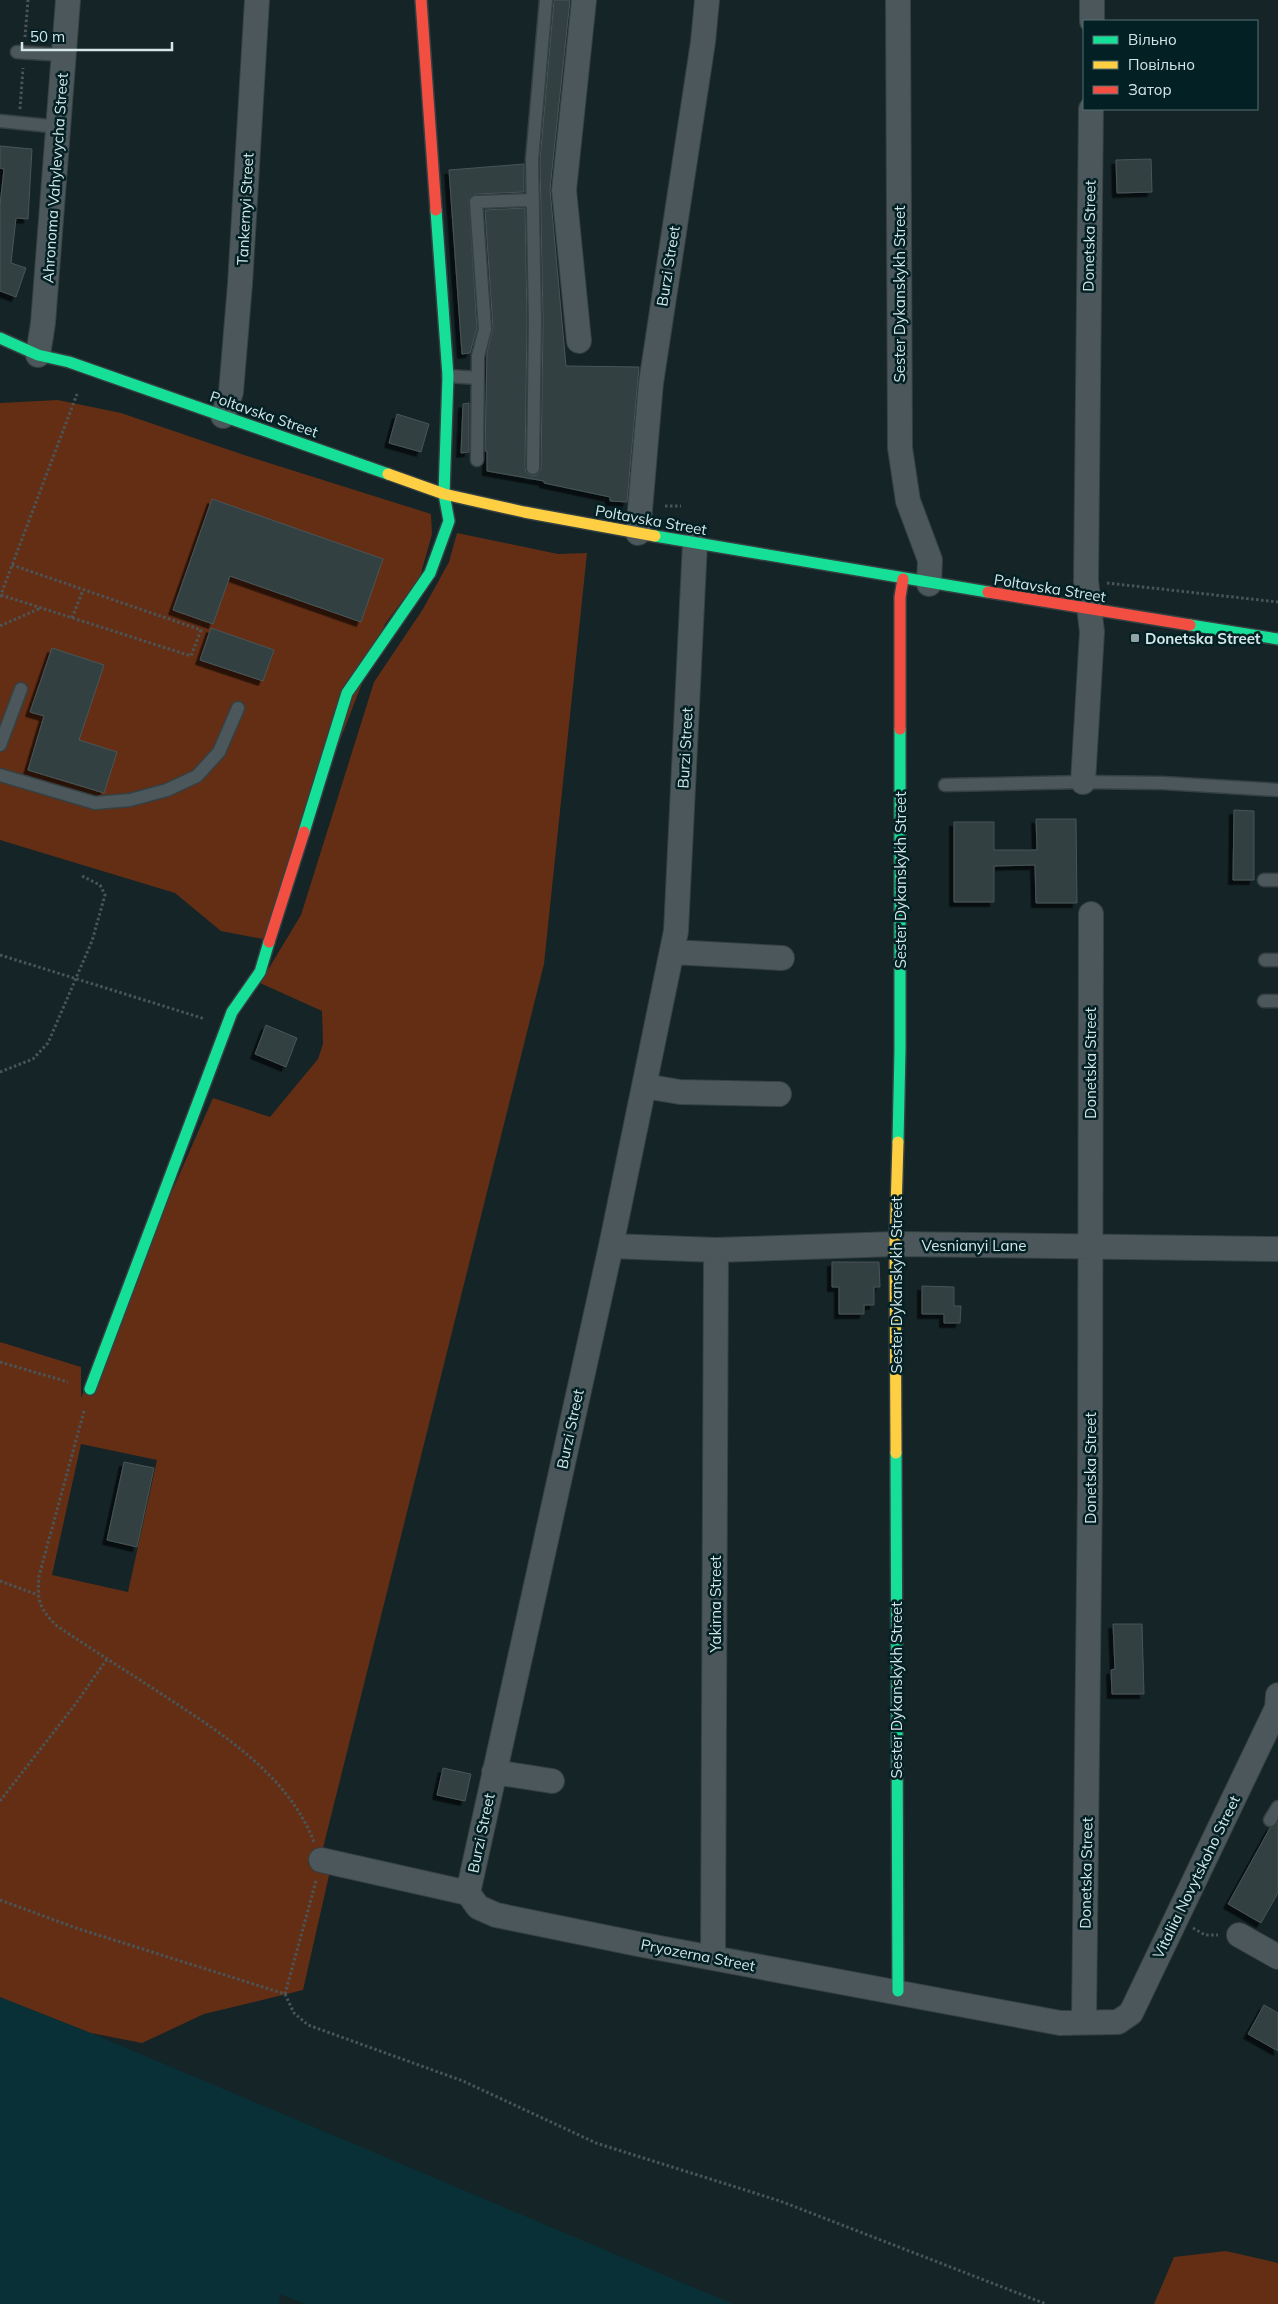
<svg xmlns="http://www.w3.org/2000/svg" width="1278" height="2304" font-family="Mulish,sans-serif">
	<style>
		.built { fill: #093036 }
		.green { fill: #642e15; fill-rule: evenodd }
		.building { fill: #334042; stroke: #485557; filter: url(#shadow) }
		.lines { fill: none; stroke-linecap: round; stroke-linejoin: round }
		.lane-casing { stroke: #354042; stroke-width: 15 }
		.street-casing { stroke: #354042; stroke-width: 26 }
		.fast-casing { stroke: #354042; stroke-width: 14 }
		.slow-casing { stroke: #354042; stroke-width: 14 }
		.jam-casing { stroke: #354042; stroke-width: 14 }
		.path { stroke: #4a5557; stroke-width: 3; stroke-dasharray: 2.5 2.5; stroke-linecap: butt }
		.lane { stroke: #4b575a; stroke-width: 12 }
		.street { stroke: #4b575a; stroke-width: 24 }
		.fast { stroke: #16e098; stroke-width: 11 }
		.slow { stroke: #ffcf43; stroke-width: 11 }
		.jam { stroke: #f24e42; stroke-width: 11 }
		.poi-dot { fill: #91a2a4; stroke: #032125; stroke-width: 2 }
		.labels { text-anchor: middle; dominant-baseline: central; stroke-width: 5; stroke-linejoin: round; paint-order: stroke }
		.street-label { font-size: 15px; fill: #d5e6e8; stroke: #032125 }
		.poi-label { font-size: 15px; font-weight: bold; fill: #d5e6e8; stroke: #032125; text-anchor: start }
	</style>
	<defs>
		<filter id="shadow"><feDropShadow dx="-4.5" dy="4.5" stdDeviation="0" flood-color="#0009"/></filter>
	</defs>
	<rect width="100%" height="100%" fill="#142427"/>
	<path class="built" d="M0 1997 91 2033 733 2304H305L279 2294 280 2304H0Z"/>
	<path class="green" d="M58 400 121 413 247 456 431 514 432 534 420 577 385 624 263 939 221 931 175 893 0 840V403Z
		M457 533 558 554 587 553 544 964 322 1852 312 1850 308 1864 330 1871 303 1990 204 2014 142 2043 91 2033 0 1997V1342L81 1367V1398L213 1098 270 1117 318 1059 323 1044 322 1011 260 983 301 915 374 682 423 609 449 562ZM81 1444 157 1460 128 1592 52 1575Z
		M1226 2251 1278 2263V2304H1154L1174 2257Z"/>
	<path class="building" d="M554 0H570L550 189 566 366 639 367 627 502 610 501V497L544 483V481L487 471V451H485L487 352 493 328 485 210 525 208 527 321 525 468 526 472 532 476 537 475 541 468 543 321 540 160Z
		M0 146 32 149 28 219 16 218 11 263 26 268 16 297 0 291V205L4 169 0 168Z
		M1151 159 1152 192 1117 193 1116 160Z
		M524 164V192L476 194 469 199 477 328 470 353 462 354 449 170Z
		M469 403V452L461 453 463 404Z
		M397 414 429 424 421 452 389 443Z
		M212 499 383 559 361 622 230 576 213 624 173 610Z
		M211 628 274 650 263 681 200 660Z
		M52 648 104 665 79 740 117 752 104 793 28 770 44 716 30 712Z
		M1234 810 1254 811V880H1233Z
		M1036 819H1076L1077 903H1036L1035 865 994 866V902H954V822H994V850H1037Z
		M266 1025 297 1038 286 1067 255 1054Z
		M832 1262H879L880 1287H874V1305H864V1314H839V1287H832Z
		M922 1286 954 1287V1306H961L960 1323H944V1314H922Z
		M124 1462 154 1468 137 1547 107 1540Z
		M1113 1624H1142L1144 1694H1112L1111 1670 1115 1669Z
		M443 1768 471 1774 465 1801 437 1795Z
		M1278 1822V1893L1261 1923 1228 1904 1270 1828Z
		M1264 2005 1278 2013V2051L1248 2034Z"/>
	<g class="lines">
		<g class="lane-casing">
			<path id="lane" d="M17 52 64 55
				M0 121 59 127
				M448 376 478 378
				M477 460 478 356 485 329 476 202 532 200
				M533 468 535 321 532 160 546 0
				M0 745 21 689
				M0 775 95 803 130 800 167 790 197 776 219 752 238 708
				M945 785 1083 782 1163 783 1278 790
				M1264 880H1278
				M1265 960H1278
				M1264 1001H1278
				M1270 1820 1278 1807"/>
		</g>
		<g class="street-casing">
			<path id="street" d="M898 0 900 448 908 501 930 560 929 584
				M1092 21V0
				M579 341 564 190 584 0
				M38 355 43 323 68 0
				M223 416 231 392 240 284 257 0
				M638 533 651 383 703 42 707 0
				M1083 782 1092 632 1086 581 1091 109
				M672 952 782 958
				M644 1086 680 1092 779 1094
				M611 1246 716 1250 895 1244 1278 1249
				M494 1772 552 1781
				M321 1860 468 1893 478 1907 496 1915 638 1944 1060 2023 1118 2022 1131 2013 1277 1708 1278 1695
				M468 1893 611 1246 676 931 695 543
				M1239 1935 1278 1957
				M713 1958 716 1250
				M1084 2021 1090 1487 1091 914"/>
		</g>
		<g class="fast-casing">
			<path id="fast" d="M0 338 38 355 69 362 388 474
				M655 536 988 592
				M1190 625 1278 639
				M304 832 347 693 430 573 449 521 444 494 448 376 436 210
				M898 1142 900 1049V729
				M90 1389 232 1012 260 972 269 942
				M896 1453 898 1991"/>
		</g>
		<g class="slow-casing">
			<path id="slow" d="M388 474 444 494 524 512 655 536
				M896 1453 895 1244 898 1142"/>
		</g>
		<g class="jam-casing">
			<path id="jam" d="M421 0 436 210
				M988 592 1190 625
				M900 729V597L903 579
				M269 942 304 832"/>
		</g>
		<path class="path" d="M25 37 28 0
			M20 109 23 68
			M665 506H681
			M1107 583 1278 602
			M1 595 191 656 201 630 12 565
			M0 597 77 394
			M72 618 83 590
			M0 626 41 608
			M0 955 205 1019
			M0 1072 33 1059 48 1043 92 941 105 895 100 885 80 875
			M0 1362 68 1382
			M84 1411 39 1576C37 1601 39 1608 57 1626 90 1648 123 1669 157 1691 216 1730 287 1772 314 1842
			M0 1581 38 1595
			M0 1801 74 1706 107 1659
			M0 1900 76 1928 285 1994 316 1881
			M1193 1928 1205 1935H1218
			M285 1994 294 2013 308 2025 463 2081 596 2143 780 2201 1046 2304"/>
		<use href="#lane" class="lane"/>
		<use href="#street" class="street"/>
		<use href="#fast" class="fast"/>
		<use href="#slow" class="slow"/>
		<use href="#jam" class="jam"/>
	</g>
	<rect class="poi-dot" x="1130" y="633" width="10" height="10" rx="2.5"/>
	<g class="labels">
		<g class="street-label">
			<text transform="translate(55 178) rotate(-86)">Ahronoma Vahylevycha Street</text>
			<text transform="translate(245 209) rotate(-87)">Tankernyi Street</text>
			<text transform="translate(1089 236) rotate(-89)">Donetska Street</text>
			<text transform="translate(668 266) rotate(-81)">Burzi Street</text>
			<text transform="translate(899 294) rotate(-90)">Sester Dykanskykh Street</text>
			<text transform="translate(264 414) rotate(19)">Poltavska Street</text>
			<text transform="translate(651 520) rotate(10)">Poltavska Street</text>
			<text transform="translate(1050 588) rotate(9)">Poltavska Street</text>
			<text transform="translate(685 748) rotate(-87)">Burzi Street</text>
			<text transform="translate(900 880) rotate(-90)">Sester Dykanskykh Street</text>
			<text transform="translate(1090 1063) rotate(-90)">Donetska Street</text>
			<text x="974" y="1245">Vesnianyi Lane</text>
			<text transform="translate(896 1285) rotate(-90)">Sester Dykanskykh Street</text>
			<text transform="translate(570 1429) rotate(-78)">Burzi Street</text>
			<text transform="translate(1090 1468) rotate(-90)">Donetska Street</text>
			<text transform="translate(715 1604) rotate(-90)">Yakirna Street</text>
			<text transform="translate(896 1690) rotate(-90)">Sester Dykanskykh Street</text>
			<text transform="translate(481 1833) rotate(-78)">Burzi Street</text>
			<text transform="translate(1086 1873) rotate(-89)">Donetska Street</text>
			<text transform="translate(1196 1877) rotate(-64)">Vitaliia Novytskoho Street</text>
			<text transform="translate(698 1955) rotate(11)">Pryozerna Street</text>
		</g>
		<g class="poi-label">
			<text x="1145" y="638">Donetska Street</text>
		</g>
	</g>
	<rect x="1083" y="20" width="175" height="90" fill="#032125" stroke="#577073"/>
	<rect x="1093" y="36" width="25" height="8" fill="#16e098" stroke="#577073"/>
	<text x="1128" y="45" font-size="15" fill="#d5e6e8">Вільно</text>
	<rect x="1093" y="61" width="25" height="8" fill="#ffcf43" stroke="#577073"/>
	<text x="1128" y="70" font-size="15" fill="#d5e6e8">Повільно</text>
	<rect x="1093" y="86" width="25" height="8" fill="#f24e42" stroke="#577073"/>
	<text x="1128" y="95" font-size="15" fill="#d5e6e8">Затор</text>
	<path d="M22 42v8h150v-8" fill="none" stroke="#d5e6e8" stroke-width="2.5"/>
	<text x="30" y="42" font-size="15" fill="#d5e6e8" stroke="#032125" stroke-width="4" paint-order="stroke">50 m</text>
</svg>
